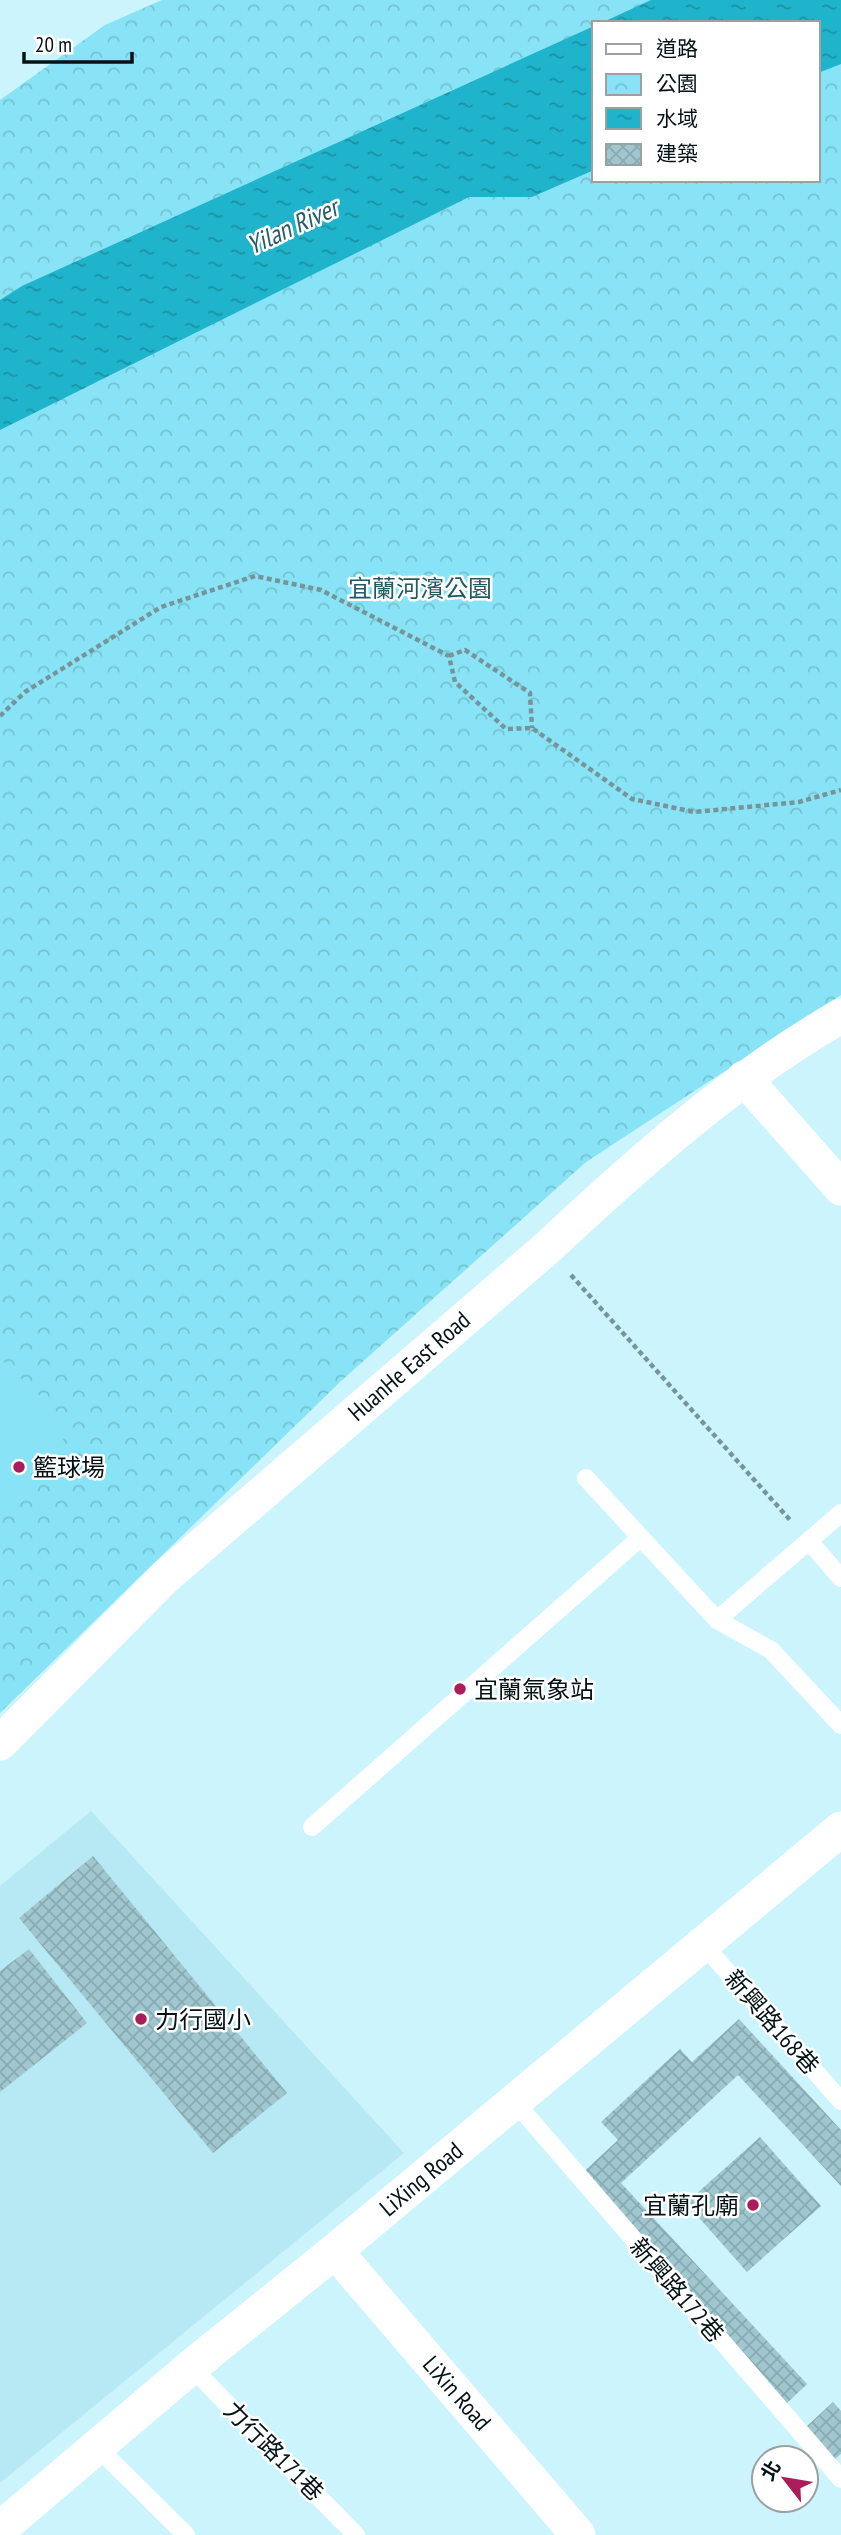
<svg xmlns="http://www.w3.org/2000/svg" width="841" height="2535" font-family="'PT Sans Narrow','Noto Sans TC',sans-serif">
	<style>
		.built { fill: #b7e9f4 }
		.park { fill: url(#park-crowns); fill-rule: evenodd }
		.pitch { fill: #87e3f5 }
		.water { fill: url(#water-ripples) }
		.building { fill: url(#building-cross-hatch) }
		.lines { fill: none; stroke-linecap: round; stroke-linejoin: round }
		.path { stroke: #77949a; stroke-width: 4.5; stroke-dasharray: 5 3.5; stroke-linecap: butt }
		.lane { stroke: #fff; stroke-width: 18 }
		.street { stroke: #fff; stroke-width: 35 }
		.poi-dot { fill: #aa1c5b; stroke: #fff; stroke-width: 2.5 }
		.labels { text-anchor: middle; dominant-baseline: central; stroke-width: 5; stroke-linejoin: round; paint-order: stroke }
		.park-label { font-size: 24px; fill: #225963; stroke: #fff }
		.street-label { font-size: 24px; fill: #041215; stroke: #fff }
		.poi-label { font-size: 24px; fill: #041215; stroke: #fff; text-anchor: start }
		.water-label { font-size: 26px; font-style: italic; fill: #255c66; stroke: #fff }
	</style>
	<defs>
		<pattern id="park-crowns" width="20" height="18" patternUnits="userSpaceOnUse" patternTransform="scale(1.75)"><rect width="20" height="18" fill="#87e3f5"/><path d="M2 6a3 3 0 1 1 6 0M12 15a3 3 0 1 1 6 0" fill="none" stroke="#73c2d1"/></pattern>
		<pattern id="water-ripples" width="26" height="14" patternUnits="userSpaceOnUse" patternTransform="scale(1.75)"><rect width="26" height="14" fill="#1fb4cb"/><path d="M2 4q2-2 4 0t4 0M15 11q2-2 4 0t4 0" fill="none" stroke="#1991a4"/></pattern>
		<pattern id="building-cross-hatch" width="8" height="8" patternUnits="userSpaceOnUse" patternTransform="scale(1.75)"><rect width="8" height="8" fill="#a0c7cf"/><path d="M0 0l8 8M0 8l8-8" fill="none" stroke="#88aab1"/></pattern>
	</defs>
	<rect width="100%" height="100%" fill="#cbf4fc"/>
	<path class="built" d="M91 1811 404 2153 0 2483V1886Z"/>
	<path class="park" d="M162 0H841V995L586 1162 340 1382 0 1713V100L105 25ZM594 23H818V180H594Z"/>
	<path class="pitch" d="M0 1358 74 1428 0 1507Z"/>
	<path class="water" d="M651 0H841V64L818 73V23H601Z
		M594 26V170L532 197H469L0 430V300L22 286Z"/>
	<path class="building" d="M93 1856 287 2093 213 2153 19 1918Z
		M29 1949 87 2023 0 2092V1971Z
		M739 2019 841 2130V2186L738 2075 621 2183 807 2384 785 2405 576 2179 618 2140 601 2122 680 2049 692 2062Z
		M760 2137 821 2206 747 2272 686 2203Z
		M833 2402 841 2411V2454L835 2459 806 2427Z"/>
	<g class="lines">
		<path class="path" d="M449 656 465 650 530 693 532 728
			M0 716 25 692 161 607 255 576 321 590 449 656 455 682 506 729 532 728 632 799 694 812 799 802 841 790
			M571 1275 791 1521"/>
		<path class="lane" d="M586 1478 717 1620 771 1650 841 1725
			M809 1541 841 1578
			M717 1620 841 1513
			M312 1827 640 1538
			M702 1943 841 2101
			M514 2101 841 2479
			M191 2367 356 2535
			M97 2447 186 2535"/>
		<path class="street" d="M744 1078 841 1188
			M0 1743 165 1577 547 1248C638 1163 733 1078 841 1016
			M335 2251 578 2535
			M0 2529 191 2367 335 2251 841 1829"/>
	</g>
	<g class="poi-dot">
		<circle cx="19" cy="1467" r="7"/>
		<circle cx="460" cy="1689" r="7"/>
		<circle cx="141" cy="2019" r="7"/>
		<circle cx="753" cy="2205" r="7"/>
	</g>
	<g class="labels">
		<g class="park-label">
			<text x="420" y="588">宜蘭河濱公園</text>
		</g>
		<g class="street-label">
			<text transform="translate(409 1366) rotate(-41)">HuanHe East Road</text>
			<text transform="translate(772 2022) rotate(49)">新興路168巷</text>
			<text transform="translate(421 2179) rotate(-40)">LiXing Road</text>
			<text transform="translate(677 2290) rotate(49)">新興路172巷</text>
			<text transform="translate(457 2393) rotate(49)">LiXin Road</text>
			<text transform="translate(274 2451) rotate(45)">力行路171巷</text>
		</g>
		<g class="poi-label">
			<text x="33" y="1467">籃球場</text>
			<text x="474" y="1689">宜蘭氣象站</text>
			<text x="155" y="2019">力行國小</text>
			<text x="739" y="2205" text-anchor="end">宜蘭孔廟</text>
		</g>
		<g class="water-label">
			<text transform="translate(292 226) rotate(-25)">Yilan River</text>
		</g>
	</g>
	<rect x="592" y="21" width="228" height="161" fill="#ffffff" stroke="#9ba0a1" stroke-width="2"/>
	<rect x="606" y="44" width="35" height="10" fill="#ffffff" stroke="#9ba0a1" stroke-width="2"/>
	<text x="656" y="56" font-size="21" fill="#041215">道路</text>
	<rect x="606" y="74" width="35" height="21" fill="url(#park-crowns)" stroke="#9ba0a1" stroke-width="2"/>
	<text x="656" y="91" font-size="21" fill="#041215">公園</text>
	<rect x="606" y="108" width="35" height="21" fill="url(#water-ripples)" stroke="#9ba0a1" stroke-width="2"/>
	<text x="656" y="126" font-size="21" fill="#041215">水域</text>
	<rect x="606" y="144" width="35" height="21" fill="url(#building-cross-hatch)" stroke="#9ba0a1" stroke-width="2"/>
	<text x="656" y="161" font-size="21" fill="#041215">建築</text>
	<g transform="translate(785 2479) rotate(301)"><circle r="33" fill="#ffffff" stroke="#9ba0a1" stroke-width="2"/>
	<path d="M0-5L12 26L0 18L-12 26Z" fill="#aa1c5b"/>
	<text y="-10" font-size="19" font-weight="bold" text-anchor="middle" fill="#041215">北</text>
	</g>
	<path d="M24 52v10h108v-10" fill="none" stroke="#041215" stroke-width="3.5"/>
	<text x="35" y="52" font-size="21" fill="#041215" stroke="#ffffff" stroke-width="5" paint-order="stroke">20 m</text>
</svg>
